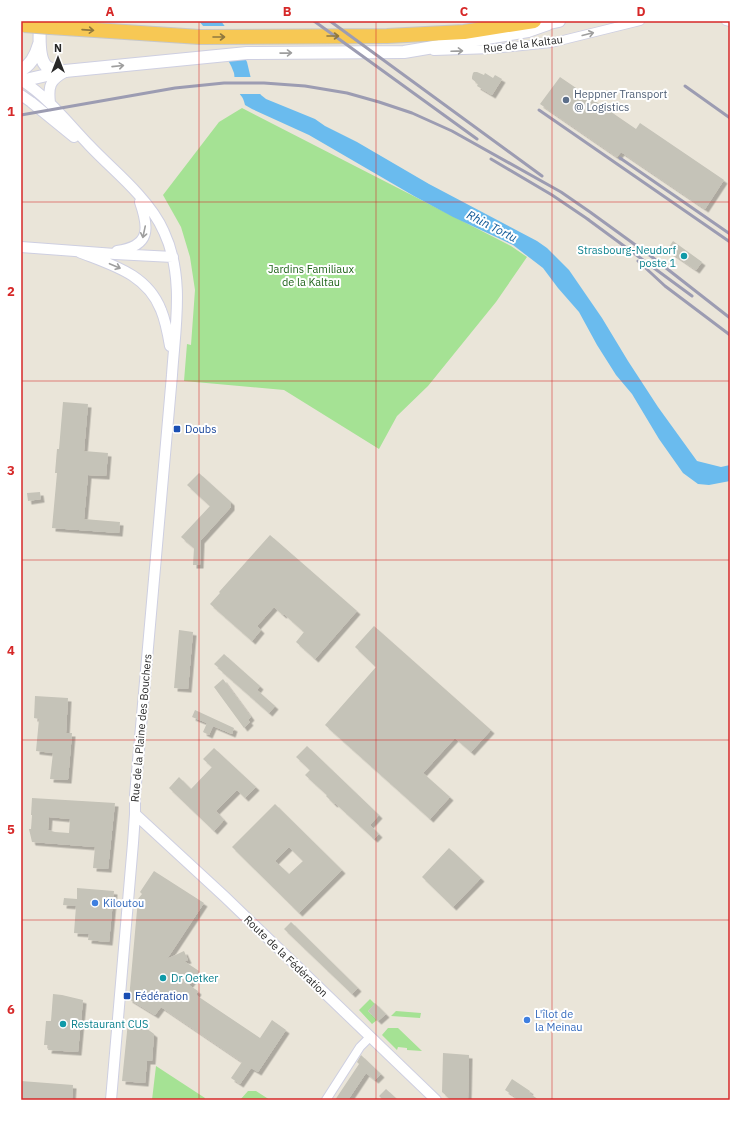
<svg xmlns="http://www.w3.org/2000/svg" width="751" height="1121" font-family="'IBM Plex Sans',sans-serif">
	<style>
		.green { fill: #a5e294 }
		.water { fill: #6abbee }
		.pier { fill: #eae5d9 }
		.building { fill: #c5c3b8; fill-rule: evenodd; filter: url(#shadow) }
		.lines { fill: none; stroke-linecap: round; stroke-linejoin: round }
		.minor-casing { stroke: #cecfe1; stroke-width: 10 }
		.tertiary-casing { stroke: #cecfe1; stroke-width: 12 }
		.secondary-casing { stroke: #cecfe1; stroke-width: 14 }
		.trunk-casing { stroke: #c7c7c7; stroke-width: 16 }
		.minor { stroke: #fff; stroke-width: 8 }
		.tertiary { stroke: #fff; stroke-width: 10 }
		.secondary { stroke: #fff; stroke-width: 12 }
		.trunk { stroke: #f7c854; stroke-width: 14 }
		.rail { stroke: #9c9cb2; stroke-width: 3 }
		.trunk-bridge-casing { stroke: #c7c7c7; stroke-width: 16; stroke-linecap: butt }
		.trunk-bridge { stroke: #f7c854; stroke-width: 14 }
		.oneway { stroke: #90783e }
		.oneway2 { stroke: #9e9e9e }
		.grid { fill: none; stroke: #d62828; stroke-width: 1; stroke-opacity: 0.55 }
		.service-dot { fill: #5c6f8a; stroke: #fff; stroke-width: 1.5 }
		.culture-dot { fill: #0f9aa8; stroke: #fff; stroke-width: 1.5 }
		.transit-dot { fill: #1a4fb4; stroke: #fff; stroke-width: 1.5 }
		.shop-dot { fill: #3f7fe0; stroke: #fff; stroke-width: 1.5 }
		.labels { text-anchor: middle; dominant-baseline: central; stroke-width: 4; stroke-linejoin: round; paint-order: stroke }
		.street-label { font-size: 11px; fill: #282828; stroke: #fff }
		.service-label { font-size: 11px; fill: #4e5e75; stroke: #fff; text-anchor: start }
		.culture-label { font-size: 11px; fill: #0d838f; stroke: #fff; text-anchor: start }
		.park-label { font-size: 11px; fill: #1f6319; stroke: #fff }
		.transit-label { font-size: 11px; fill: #164399; stroke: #fff; text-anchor: start }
		.shop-label { font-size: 11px; fill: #366cbe; stroke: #fff; text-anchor: start }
		.water-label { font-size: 12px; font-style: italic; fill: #0d5696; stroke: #fff }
		.neatline { fill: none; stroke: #d62828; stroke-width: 1.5 }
		.grid-label { font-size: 13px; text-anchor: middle; font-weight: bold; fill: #d62828 }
	</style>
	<defs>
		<filter id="shadow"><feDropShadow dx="3.5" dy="3.5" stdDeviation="0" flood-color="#0004"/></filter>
	</defs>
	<rect width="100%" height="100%" fill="#eae5d9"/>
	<path class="green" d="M242 108 511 246 527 257 496 302 428 386 397 416 379 449 284 390 184 381 187 344 191 345 195 290 190 257 181 227 163 195 219 122Z
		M370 999 375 1004 368 1011 377 1020 372 1024 359 1010Z
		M396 1011 421 1013 420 1018 391 1016Z
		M388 1028H398L422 1051 407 1050V1048L398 1047 397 1050 382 1035Z
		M156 1066 205 1098 204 1100H152Z
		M248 1091H256L270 1100H240Z"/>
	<path class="water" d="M199 21H221L237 43 247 62 252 83 261 95 266 99 315 119 325 126 357 142 429 184 537 241 547 248 569 270 602 318 628 361 658 407 697 461 721 467 730 465V481L709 485 698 484 683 473 659 439 632 394 616 375 597 345 579 312 558 288 543 268 513 245 453 217 414 196 309 135 252 109 245 105C243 95 239 95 236 88 234 84 235 78 234 73 228 55 211 36 199 21Z"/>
	<path class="pier" d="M201 26H227L238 42 247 59 225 61 218 47Z
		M232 77H252L254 82 263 94H238L234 89Z"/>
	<path class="building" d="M474 72H477L484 75 485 73 493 78 495 75 502 79 492 95 477 86 478 84 472 79V77L473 73Z
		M560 77 636 129 640 123 724 180 705 209 621 152 617 157 540 104Z
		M673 241 702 262 696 270 667 250Z
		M63 402 88 404 84 451 108 453 106 476 88 475 84 519 120 522 119 533 52 528 57 473H55L57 449H59Z
		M199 473 231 502V507L201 540 200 565H193L194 548 181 537 210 506 187 485Z
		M40 492 41 499 28 501 27 493Z
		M270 535 357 611 315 659 296 642 304 632 284 614 283 615 274 607 257 626 261 630 252 641 210 604 220 593 219 592Z
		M374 626 491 730 471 752 455 738 423 773 450 797 430 819 325 725 376 667 355 647Z
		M179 630 193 632 188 689 174 688Z
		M224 654 260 686 257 690 275 706 269 713 219 669V668L214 664Z
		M223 679 251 717 248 720 250 722 244 728 214 687Z
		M35 696 68 698 66 733H72L68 780 50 779 53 753 36 751 39 719 34 718Z
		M195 710 234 728 232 734 213 726 209 735 203 732 207 723 192 717Z
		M307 746 379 815 370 825 379 834 374 839 335 803 334 804 326 796 327 795 305 775 310 770 296 757Z
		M214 748 256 787 245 798 237 790 216 811 224 820 214 831 169 788 179 777 191 789 212 767 203 759Z
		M32 798 115 803 108 869 93 868 95 847 32 842 29 829H31L32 815H31ZM49 817 70 819 69 833 55 832 48 830Z
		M275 804 342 870 299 913 232 847ZM289 847 303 861 289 874 275 861Z
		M449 848 481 878 453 907 422 877Z
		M154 871 204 903 167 959 184 951 188 960 184 961 199 971 189 985 198 991 196 995 260 1038 272 1020 286 1030 258 1072 251 1068 240 1084 231 1078 242 1062 161 1007 155 1015 129 999 138 899 142 894 140 892Z
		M77 888 114 891 109 942 88 940 89 934 74 933 76 906 63 905 64 898 77 899Z
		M291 922 358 988 352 994 284 929Z
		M53 994 62 995 83 1000 78 1052 48 1050 49 1045H44L46 1021H51Z
		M375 1003 386 1014 378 1021 368 1011Z
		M135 1020 154 1034 152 1061H147L145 1083 122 1081 128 1022H130Z
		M443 1053 469 1055 468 1100H451L442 1092Z
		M361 1055 381 1074 375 1080 366 1073 348 1100H335L359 1064 357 1062Z
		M512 1079 530 1091 529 1093 539 1100H520L505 1090Z
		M21 1081 73 1085 72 1100H21Z
		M386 1089 398 1100H383L379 1096Z"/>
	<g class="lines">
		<g class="minor-casing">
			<path id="minor" d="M726 21 730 22
				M434 51 492 49 551 43 640 21
				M326 1100 360 1047 370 1037"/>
		</g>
		<g class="tertiary-casing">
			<path id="tertiary" d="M21 80C48 97 67 122 89 145 105 162 123 177 138 194 148 205 158 218 164 232 185 277 175 328 172 375L135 795V814L133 843 111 1100
				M21 95 31 102 74 137
				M50 103C48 86 50 80 65 72
				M21 247 115 254 173 257
				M117 251C151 246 149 228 140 202
				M79 252C112 265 147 274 161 310 166 322 168 334 170 346
				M135 814 225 897 436 1100"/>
		</g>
		<g class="secondary-casing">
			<path id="secondary" d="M40 21C40 33 37 57 46 66 50 70 56 70 61 71
				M540 25 559 21
				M21 70C31 65 36 55 39 44
				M21 81 47 75 65 71 247 53 404 52 528 31 548 24"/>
		</g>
		<g class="trunk-casing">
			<path id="trunk" d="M50 27 200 37 387 36 464 32 534 21"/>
		</g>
		<use href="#minor" class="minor"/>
		<use href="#tertiary" class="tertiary"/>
		<use href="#secondary" class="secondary"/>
		<use href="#trunk" class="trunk"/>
		<path class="rail" d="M314 21 477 139
			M330 21 542 176
			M685 86 730 118
			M539 110 730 242
			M21 115 175 88 224 83H264L305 86 347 93 379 102 412 113 452 131 561 192 590 212 652 257 730 318
			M620 158 730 234
			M491 159 552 195 589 220
			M586 218 692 296
			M638 261 665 286 730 335"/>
		<g class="trunk-bridge-casing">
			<path id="trunk-bridge" d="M24 25 50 27"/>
		</g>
		<use href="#trunk-bridge" class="trunk-bridge"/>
	</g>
	<defs><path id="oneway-shaft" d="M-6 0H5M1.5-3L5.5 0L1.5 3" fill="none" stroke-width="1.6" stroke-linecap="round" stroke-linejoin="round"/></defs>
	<g class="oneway">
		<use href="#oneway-shaft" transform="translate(88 30) rotate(4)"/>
		<use href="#oneway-shaft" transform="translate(333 36)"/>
		<use href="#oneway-shaft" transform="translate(219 37)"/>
	</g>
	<g class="oneway2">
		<use href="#oneway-shaft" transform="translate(588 34) rotate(-14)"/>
		<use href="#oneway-shaft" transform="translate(457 51) rotate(-2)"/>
		<use href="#oneway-shaft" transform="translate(286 53) rotate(-1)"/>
		<use href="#oneway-shaft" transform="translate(118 66) rotate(-6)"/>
		<use href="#oneway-shaft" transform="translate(144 232) rotate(102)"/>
		<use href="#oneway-shaft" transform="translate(115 266) rotate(23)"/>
	</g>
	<path class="grid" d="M199 21V1100M376 21V1100M552 21V1100M21 202H730M21 381H730M21 560H730M21 740H730M21 920H730"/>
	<circle class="service-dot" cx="566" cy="100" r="4"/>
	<g class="culture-dot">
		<circle cx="684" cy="256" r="4"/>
		<circle cx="163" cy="978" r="4"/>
		<circle cx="63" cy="1024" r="4"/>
	</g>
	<g class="transit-dot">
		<rect x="173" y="425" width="8" height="8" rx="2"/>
		<rect x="123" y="992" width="8" height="8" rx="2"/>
	</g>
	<g class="shop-dot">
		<circle cx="95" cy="903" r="4"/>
		<circle cx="527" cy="1020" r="4"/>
	</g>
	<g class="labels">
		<g class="street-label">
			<text transform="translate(523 44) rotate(-7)">Rue de la Kaltau</text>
			<text transform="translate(141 728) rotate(-85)">Rue de la Plaine des Bouchers</text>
			<text transform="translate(286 956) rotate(44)">Route de la Fédération</text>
		</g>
		<g class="service-label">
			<text x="574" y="94">Heppner Transport<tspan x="574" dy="13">@ Logistics</tspan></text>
		</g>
		<g class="culture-label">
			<text x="676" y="250" text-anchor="end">Strasbourg-Neudorf<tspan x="676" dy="13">poste 1</tspan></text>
			<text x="171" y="978">Dr Oetker</text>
			<text x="71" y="1024">Restaurant CUS</text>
		</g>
		<g class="park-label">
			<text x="311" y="269">Jardins Familiaux<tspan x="311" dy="13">de la Kaltau</tspan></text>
		</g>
		<g class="transit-label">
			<text x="185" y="429">Doubs</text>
			<text x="135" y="996">Fédération</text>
		</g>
		<g class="shop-label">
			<text x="103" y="903">Kiloutou</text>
			<text x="535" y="1014">L'îlot de<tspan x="535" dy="13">la Meinau</tspan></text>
		</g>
		<g class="water-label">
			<text transform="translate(492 226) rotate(27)">Rhin Tortu</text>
		</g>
	</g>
	<rect width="751" height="1121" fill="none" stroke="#ffffff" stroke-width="44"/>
	<g transform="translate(58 58)" stroke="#ffffff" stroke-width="3" paint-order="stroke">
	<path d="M0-3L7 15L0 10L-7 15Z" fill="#282828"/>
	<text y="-6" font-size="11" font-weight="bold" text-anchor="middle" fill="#282828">N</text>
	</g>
	<rect x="22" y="22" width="707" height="1077" class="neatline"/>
	<g class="grid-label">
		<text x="110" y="16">A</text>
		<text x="287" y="16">B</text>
		<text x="464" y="16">C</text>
		<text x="641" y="16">D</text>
		<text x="11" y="116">1</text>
		<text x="11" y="296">2</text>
		<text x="11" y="475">3</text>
		<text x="11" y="655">4</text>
		<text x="11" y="834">5</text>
		<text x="11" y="1014">6</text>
	</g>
</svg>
